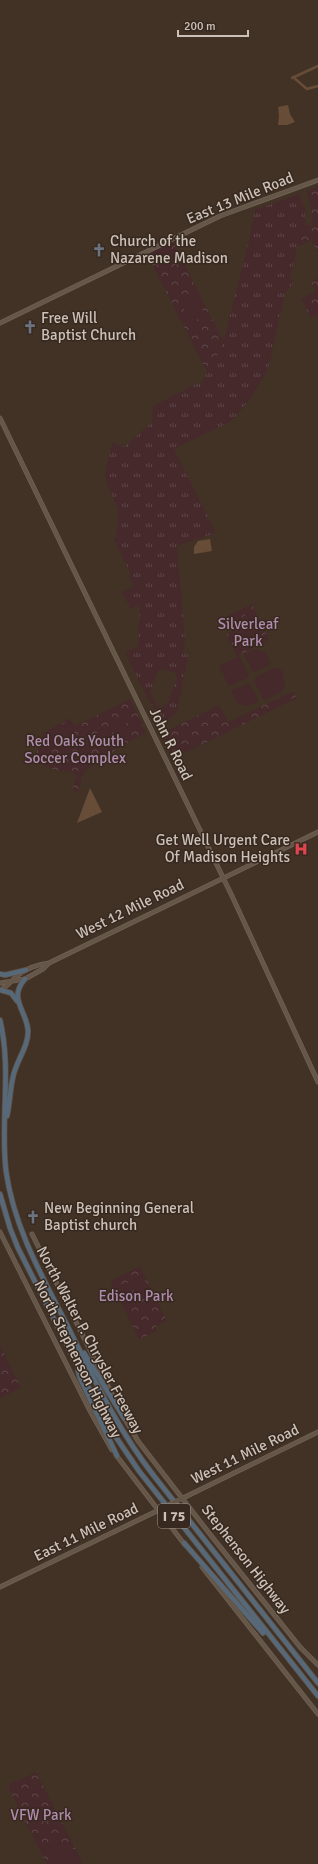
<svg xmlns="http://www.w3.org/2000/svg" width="318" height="1864" font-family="Signika,sans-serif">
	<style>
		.grass { fill: url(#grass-tufts); fill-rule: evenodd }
		.forest { fill: url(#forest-crowns) }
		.pitch { fill: #45292b }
		.water { fill: #674c37 }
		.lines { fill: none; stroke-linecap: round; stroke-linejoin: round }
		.canal { stroke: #674c37; stroke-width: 2.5 }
		.secondary-casing { stroke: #6f6258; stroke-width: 5 }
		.motorway-casing { stroke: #5c4f45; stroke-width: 6 }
		.secondary { stroke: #655648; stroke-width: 3.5 }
		.motorway { stroke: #576978; stroke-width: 4.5 }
		.secondary-bridge-casing { stroke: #6f6258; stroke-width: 5; stroke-linecap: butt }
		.secondary-bridge { stroke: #655648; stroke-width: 3.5 }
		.labels { text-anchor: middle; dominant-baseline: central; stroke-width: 3; stroke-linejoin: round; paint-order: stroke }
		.shield { fill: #37291f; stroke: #9f9389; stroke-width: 1 }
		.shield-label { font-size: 14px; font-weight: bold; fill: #ccc1b7 }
		.street-label { font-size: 15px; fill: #ccc1b7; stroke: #37291f }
		.poi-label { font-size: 15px; fill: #ccc1b7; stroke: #37291f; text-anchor: start }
		.park-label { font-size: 15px; fill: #b18bae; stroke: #37291f }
	</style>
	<defs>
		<pattern id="grass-tufts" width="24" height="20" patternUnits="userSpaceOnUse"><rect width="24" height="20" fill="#45292b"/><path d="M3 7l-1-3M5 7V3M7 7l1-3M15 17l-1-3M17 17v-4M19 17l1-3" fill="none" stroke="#5f4648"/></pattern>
		<pattern id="forest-crowns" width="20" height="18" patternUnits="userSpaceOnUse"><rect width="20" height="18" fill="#45292b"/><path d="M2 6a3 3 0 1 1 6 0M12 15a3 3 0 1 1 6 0" fill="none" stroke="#5f4648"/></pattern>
	</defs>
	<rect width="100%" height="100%" fill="#423226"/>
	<path class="grass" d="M299 194 305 209V226H300L296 255 290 276 294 283 285 293 268 370 247 403 232 421 174 449 216 533 177 546 185 641 183 653 188 655 178 708 176 713 164 723 148 699 125 652 138 646 140 604 130 609 122 592 134 587 129 576 131 575 114 540 117 533 118 509 107 484 105 473 112 443 124 447 152 422 153 406 201 382C223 356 227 326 235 294 243 266 250 238 255 210ZM162 669 175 673 177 678 168 703 158 709 150 692 158 671Z"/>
	<path class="forest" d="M318 187V253L311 240 297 248 300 225H312L311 206 306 191Z
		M172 240 224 342 208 374 146 252Z
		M318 278V314L311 318 301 299 315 291 310 282Z
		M252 604 269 640 237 656 226 635 230 633 233 627 228 616Z
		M294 691 297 698 172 759 160 734 219 705 228 722Z
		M130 699 145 731V733L107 755 85 771 77 792 72 790 77 775 62 769 61 772 33 761 43 733 70 718 74 726Z
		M140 1266 167 1321 155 1327 157 1331 139 1339 110 1281Z
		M0 1345 21 1388 0 1398Z
		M36 1772 82 1861 81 1864H47L8 1787 10 1784Z"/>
	<path class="pitch" d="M193 292 205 315 191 323 179 300Z
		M251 612 262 637 261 639 236 651C229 635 234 619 251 612Z
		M256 649 266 653 271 664 255 672 253 671 244 655Z
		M239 656 249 675 247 678 229 686 219 666Z
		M277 667 282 671 285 685 281 692 264 701 254 680 256 677Z
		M249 683 259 701 246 706 237 703 231 691Z
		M123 718 128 727 115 735 109 726Z
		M69 721 75 732 56 743 49 732Z
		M107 727 112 736 98 744 93 735Z
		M91 736 97 745 83 753 78 744Z
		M44 740 55 744 47 765 35 760Z
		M142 1275 149 1290 138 1293 131 1289 127 1283Z
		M69 1842 80 1862 75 1864H51L45 1851 54 1845Z"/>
	<path class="water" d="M288 105 290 114 295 122 287 125H278L279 116 278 107Z
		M210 539 212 551 194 554V547L198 541Z
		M90 788 102 812 77 823Z"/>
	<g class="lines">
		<path class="canal" d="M293 77 307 89 318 86
			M292 78 318 66"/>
		<g class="secondary-casing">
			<path id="secondary" d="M0 323 220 216 318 180
				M0 418 232 896 318 1082
				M0 983 25 979 43 969 49 963
				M0 990C8 986 11 981 18 975 25 969 39 964 49 963L318 832
				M0 1232 89 1409 112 1450
				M32 1234 114 1398
				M123 1416 138 1441 209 1533 300 1647 318 1665
				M116 1455 185 1545
				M181 1499 318 1432
				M202 1567 318 1714
				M0 1587 159 1510"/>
		</g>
		<g class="motorway-casing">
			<path id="motorway" d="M0 974 5 975 26 970
				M0 990 11 993 17 1001
				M0 1020C12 1070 0 1121 6 1171 14 1228 42 1276 68 1327 94 1379 118 1430 154 1476L318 1683
				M7 1116C10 1103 10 1090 13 1077 16 1061 29 1046 28 1030 26 1010 8 998 25 979
				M0 1194 10 1228 18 1248 107 1424 139 1471 318 1696
				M84 1353 124 1418
				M78 1371 80 1378 117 1456
				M184 1543 263 1633"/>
		</g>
		<use href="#secondary" class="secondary"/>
		<use href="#motorway" class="motorway"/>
		<g class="secondary-bridge-casing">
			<path id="secondary-bridge" d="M162 1508 179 1500"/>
		</g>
		<use href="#secondary-bridge" class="secondary-bridge"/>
	</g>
	<defs>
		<g id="church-bare" transform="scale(1.08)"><path d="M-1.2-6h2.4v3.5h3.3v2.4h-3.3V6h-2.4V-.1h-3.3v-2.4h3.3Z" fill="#6b7280" stroke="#37291f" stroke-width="2.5" paint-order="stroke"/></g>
		<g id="hospital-bare" transform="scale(1.08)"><path d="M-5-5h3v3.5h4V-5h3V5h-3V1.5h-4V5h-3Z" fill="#e0444e" stroke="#37291f" stroke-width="2.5" paint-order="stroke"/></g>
	</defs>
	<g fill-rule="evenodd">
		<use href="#church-bare" x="99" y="250"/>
		<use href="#church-bare" x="30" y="327"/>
		<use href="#hospital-bare" x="301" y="849"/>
		<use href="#church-bare" x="33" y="1217"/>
	</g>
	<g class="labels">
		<rect class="shield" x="158" y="1504" width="32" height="24" rx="3"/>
		<g class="shield-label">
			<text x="174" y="1516">I 75</text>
		</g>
		<g class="street-label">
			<text transform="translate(240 198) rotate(-22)">East 13 Mile Road</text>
			<text transform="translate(171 744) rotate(64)">John R Road</text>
			<text transform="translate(130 909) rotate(-26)">West 12 Mile Road</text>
			<text transform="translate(90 1340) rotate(62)">North Walter P. Chrysler Freeway</text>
			<text transform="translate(78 1359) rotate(63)">North Stephenson Highway</text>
			<text transform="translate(245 1454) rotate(-26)">West 11 Mile Road</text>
			<text transform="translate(86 1532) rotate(-26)">East 11 Mile Road</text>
			<text transform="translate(246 1559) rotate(52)">Stephenson Highway</text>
		</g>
		<g class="poi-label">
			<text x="110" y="241">Church of the<tspan x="110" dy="17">Nazarene Madison</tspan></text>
			<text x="41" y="318">Free Will<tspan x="41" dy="17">Baptist Church</tspan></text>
			<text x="290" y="840" text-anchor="end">Get Well Urgent Care<tspan x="290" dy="17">Of Madison Heights</tspan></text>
			<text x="44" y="1208">New Beginning General<tspan x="44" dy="17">Baptist church</tspan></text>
		</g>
		<g class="park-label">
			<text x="248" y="624">Silverleaf<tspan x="248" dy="17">Park</tspan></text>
			<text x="75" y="741">Red Oaks Youth<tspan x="75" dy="17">Soccer Complex</tspan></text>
			<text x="136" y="1296">Edison Park</text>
			<text x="41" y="1815">VFW Park</text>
		</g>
	</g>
	<path d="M178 30v6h70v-6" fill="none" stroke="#ccc1b7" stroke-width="2"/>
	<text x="184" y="30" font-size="12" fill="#ccc1b7" stroke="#37291f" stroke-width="3" paint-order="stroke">200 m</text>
</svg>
